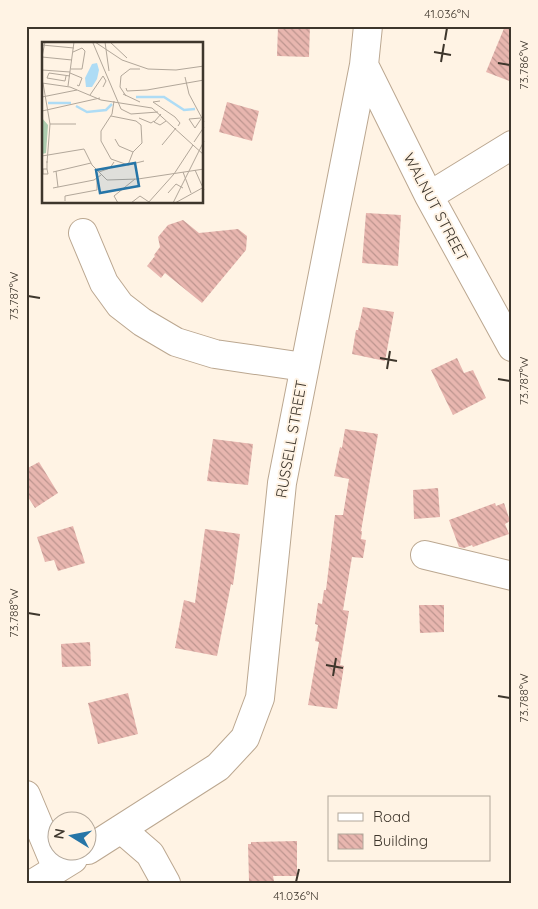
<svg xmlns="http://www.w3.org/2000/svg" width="538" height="909" font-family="Quicksand,sans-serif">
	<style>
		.building { fill: url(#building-back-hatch) }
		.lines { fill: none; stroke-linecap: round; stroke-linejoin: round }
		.minor-casing { stroke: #bba790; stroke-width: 30 }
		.minor { stroke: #fff; stroke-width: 28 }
		.ticks { fill: none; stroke: #3e362c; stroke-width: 2 }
		.labels { text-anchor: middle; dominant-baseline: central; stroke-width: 4; stroke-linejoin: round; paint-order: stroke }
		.street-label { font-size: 15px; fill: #3e362c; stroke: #fff3e4 }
		.inset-river { fill: none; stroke: #aedcf5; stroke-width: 2.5 }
		.inset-road { fill: none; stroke: #b2a79a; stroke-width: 1 }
		.view { fill: #2675a7; fill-opacity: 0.15; stroke: #2675a7; stroke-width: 2.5 }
		.inset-edge { fill: none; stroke: #3e362c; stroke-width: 2.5 }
		.neatline { fill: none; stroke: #3e362c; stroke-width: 2 }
		.ticks-label { font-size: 12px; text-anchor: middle; fill: #3e362c }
	</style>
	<defs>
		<pattern id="building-back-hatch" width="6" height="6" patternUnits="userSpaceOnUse" patternTransform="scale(1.25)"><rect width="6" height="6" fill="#e8b6af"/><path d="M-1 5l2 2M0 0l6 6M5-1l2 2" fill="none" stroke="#bd958f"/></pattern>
	</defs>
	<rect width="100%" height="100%" fill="#fff3e4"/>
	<path class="building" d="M278 26H310L309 57 277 56Z
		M505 26H512V82L486 72Z
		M227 102 259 111 252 141 219 132Z
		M366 213 401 215 398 266 362 263Z
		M183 220 199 233 238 229 247 236 246 250 202 303 165 273 161 278 147 266 155 256 154 255 160 247 158 237 168 225Z
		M363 307 394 312 385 361 352 354 356 330H358Z
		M457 358 464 373 473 370 486 398 453 415 431 370Z
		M345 429 378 434 361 531H362L361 539 366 540 363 558 352 557 343 610 349 611 340 665 344 666 337 709 308 705 319 642 315 641 318 625 315 624 318 603 322 604 324 590H326L335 515H343L349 479 334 476 340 447 342 448Z
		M213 439 253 444 248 485 207 481Z
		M39 462 58 493 35 508 26 494V469Z
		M438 488 440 517 414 519 413 490Z
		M495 503 496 506 504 503 510 521 505 524 509 534 473 547 472 545 464 548 459 547 449 520Z
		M73 526 85 563 58 571 54 560 45 562 37 537Z
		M205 529 240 534 233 585 231 584 217 656 175 648 184 600 195 603Z
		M419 605H444V632L420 633Z
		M90 642 91 666 62 667 61 644Z
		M128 693 138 734 98 744 88 703Z
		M297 841V876H273L274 881H249L248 844H251V842Z"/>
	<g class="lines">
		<g class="minor-casing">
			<path id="minor" d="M364 65 429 196 512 347
				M429 196 512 145
				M83 233 104 283 120 305 142 322 176 342 215 354 304 367
				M425 555 512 576
				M26 795 57 869
				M121 829 150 854 166 883
				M88 850 218 767 245 738 260 698 282 483 364 65 368 26
				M34 883 73 859"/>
		</g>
		<use href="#minor" class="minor"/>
	</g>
	<path class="ticks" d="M445 40 447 28M434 52 451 55M441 62 444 44M498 63 510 65M28 296 40 298M380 358 397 361M387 369 390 351M498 379 510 381M28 613 40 615M326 665 343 668M333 676 336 658M498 696 510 698M296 882 299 869"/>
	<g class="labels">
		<g class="street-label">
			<text transform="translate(436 207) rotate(62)">WALNUT STREET</text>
			<text transform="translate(291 439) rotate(-80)">RUSSELL STREET</text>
		</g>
	</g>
	<g transform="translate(42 42)">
		<rect width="161" height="161" fill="#fff3e4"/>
		<path d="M0 76 6 83 4 111 0 112Z" fill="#adccaf"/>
		<path d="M55 21 57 28 55 37 50 45H44L43 36 50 22Z" fill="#aedcf5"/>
		<path class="inset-river" d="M94 55H122L142 68 153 67M6 61H29M34 64 45 70 64 68 70 62"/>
		<path class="inset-road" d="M53 0 80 18 106 27 134 28 162 24M63 0 67 29M68 0 85 16M51 1 79 67 89 72 116 70M0 3 32 6M0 15 30 18M0 15 3 0M29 27H40L43 9 40 6 31 10M0 28 28 30M28 31 40 36 37 44 35 43M24 34 23 39 5 36 7 31 28 34M143 35 147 52 162 80M0 41 28 45 59 58 110 66 162 113M1 41 8 82 5 121V119M26 44 32 0M84 46 85 49 105 48 162 38M81 52 98 60M48 53 61 34 64 39 61 45M84 54 78 45 79 34 88 27H98M0 55 35 48M118 59 111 60 133 75 138 81 136 84M0 69 58 56M119 72 112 80 118 83 124 79M69 74 94 79 99 83 100 101 91 110 86 123 69 117 59 99V89L70 72 72 59M97 76 109 81 112 79M159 76 147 77 153 86 159 77M8 82H34M73 97 77 104 91 110M152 100 162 85M120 103 134 86M0 114 42 107 50 123 65 138 96 137 162 127M5 121V127L6 132H1V127H5M86 123 102 119M153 128 162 148M14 129 16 145M11 130 49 121M57 130 68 126 72 120M141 130 149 151M11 146 52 138 59 133M126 151 134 142 141 146M23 159V154L55 148V137M76 161 72 154 93 137M89 161 98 154 107 160M106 161 132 132 151 103M131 161 162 99M133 161 162 145"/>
		<path class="view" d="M93 121 97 144 58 151 54 128Z"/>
		<rect width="161" height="161" class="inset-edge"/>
	</g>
	<rect width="538" height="909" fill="none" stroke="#fff3e4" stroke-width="55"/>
	<rect x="328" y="796" width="162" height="65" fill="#fff3e4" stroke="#b2a79a"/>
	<rect x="338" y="813" width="25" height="8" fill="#ffffff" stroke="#b2a79a"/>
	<text x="373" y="822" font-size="15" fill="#3e362c">Road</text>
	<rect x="338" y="834" width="25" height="15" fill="url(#building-back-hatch)" stroke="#b2a79a"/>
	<text x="373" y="846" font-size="15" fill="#3e362c">Building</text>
	<g transform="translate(72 836) rotate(280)"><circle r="24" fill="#fff3e4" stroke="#b2a79a"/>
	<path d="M0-4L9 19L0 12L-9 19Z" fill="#2675a7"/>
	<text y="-8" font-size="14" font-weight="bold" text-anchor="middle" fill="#3e362c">N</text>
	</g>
	<rect x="28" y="28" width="482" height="854" class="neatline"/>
	<g class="ticks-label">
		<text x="447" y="18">41.036°N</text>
		<text transform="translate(524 65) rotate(-90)" y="4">73.786°W</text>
		<text transform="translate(14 296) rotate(-90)" y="4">73.787°W</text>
		<text transform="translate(524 381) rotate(-90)" y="4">73.787°W</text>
		<text transform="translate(14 613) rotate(-90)" y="4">73.788°W</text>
		<text transform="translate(524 698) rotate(-90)" y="4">73.788°W</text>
		<text x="296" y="900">41.036°N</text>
	</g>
</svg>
